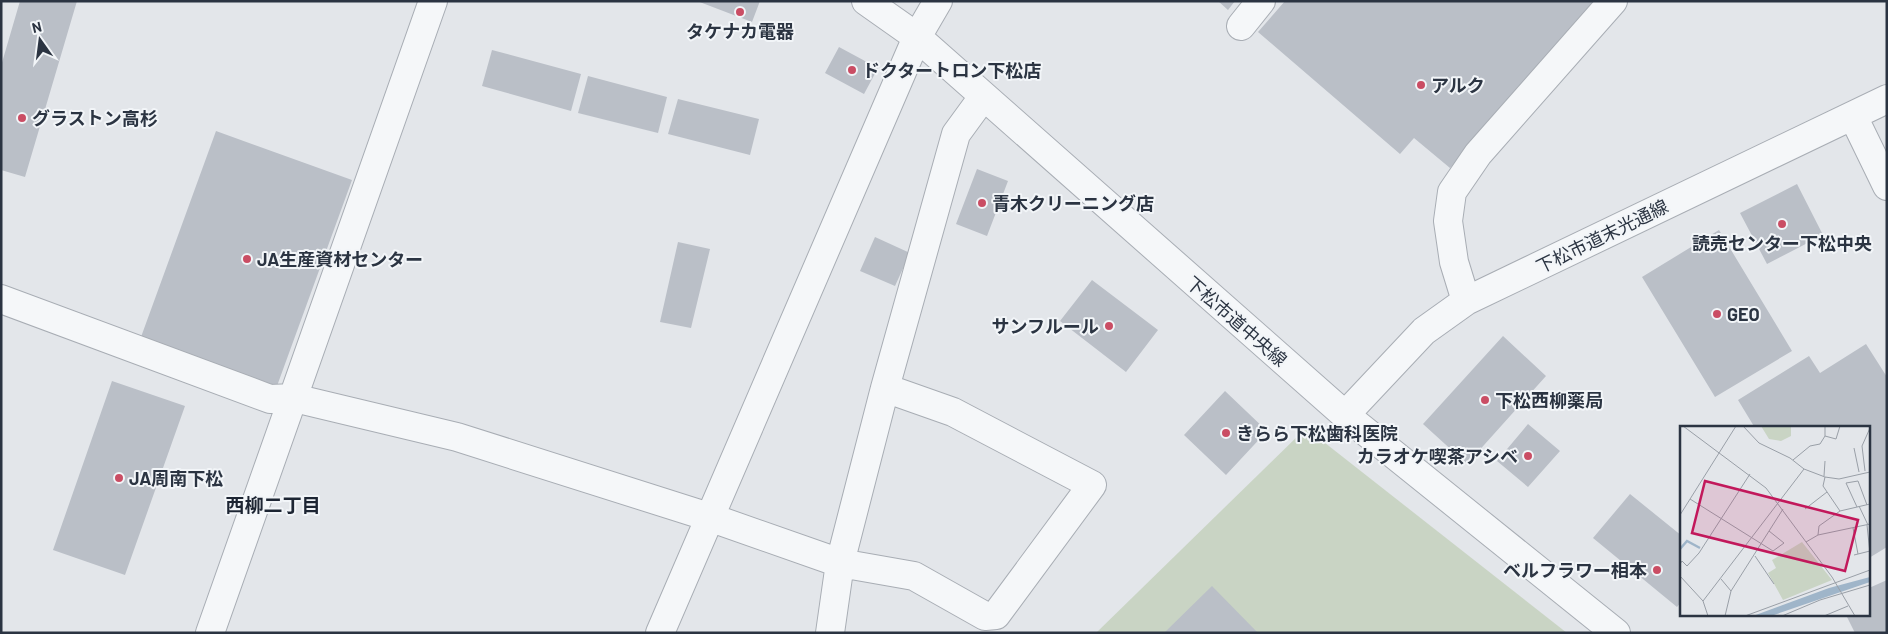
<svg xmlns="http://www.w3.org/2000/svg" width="1888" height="634" font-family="Barlow,'Noto Sans JP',sans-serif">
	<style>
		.green { fill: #c9d4c4 }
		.building { fill: #babfc7 }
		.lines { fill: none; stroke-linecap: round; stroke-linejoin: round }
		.minor-casing { stroke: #a8adb4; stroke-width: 30 }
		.minor { stroke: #f5f7f9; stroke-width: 28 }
		.poi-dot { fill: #ca4d64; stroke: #f2f5f8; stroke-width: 2 }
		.labels { text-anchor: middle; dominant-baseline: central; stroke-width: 4; stroke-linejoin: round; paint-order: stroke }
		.poi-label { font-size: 18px; font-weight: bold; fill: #2b3442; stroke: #f2f5f8; text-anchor: start }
		.street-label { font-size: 18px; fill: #2b3442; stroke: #f2f5f8 }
		.neighbourhood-label { font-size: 19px; font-weight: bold; fill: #1d2533; stroke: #f2f5f8 }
		.inset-river { fill: none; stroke: #9fb5c9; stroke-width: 2.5 }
		.inset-road { fill: none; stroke: #999fa7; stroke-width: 1 }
		.view { fill: #c2185b; fill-opacity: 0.15; stroke: #c2185b; stroke-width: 2.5 }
		.inset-edge { fill: none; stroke: #2b3442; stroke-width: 2.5 }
	</style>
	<rect width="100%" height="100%" fill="#e3e6ea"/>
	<path class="green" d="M1306 428 1567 633H1096Z"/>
	<path class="building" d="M20 1H77L25 177 1 170V66Z
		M697 1H760L752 22Z
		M1218 1H1235L1228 10Z
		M1285 1H1595L1450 168 1414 138 1400 154 1258 32Z
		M839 47 878 68 864 94 825 73Z
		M492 50 581 74 571 111 482 86Z
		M588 76 667 97 658 133 578 113Z
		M678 99 759 119 750 155 668 134Z
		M216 131 352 180 277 386 141 337Z
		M977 169 1008 181 987 236 956 224Z
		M1797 184 1823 235 1767 264 1740 213Z
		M1719 230 1792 351 1715 397 1642 277Z
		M875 237 910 253 895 286 860 271Z
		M678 242 710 249 691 328 660 322Z
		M1092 280 1158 330 1126 372 1060 321Z
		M1503 336 1546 376 1467 464 1423 424Z
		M1866 344 1887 377V547L1869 558V428H1755L1738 400 1809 356 1820 373Z
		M112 381 185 406 125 575 53 550Z
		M1225 391 1267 431 1226 475 1184 435Z
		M1528 424 1560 451 1528 487 1497 461Z
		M1630 494 1682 536V601L1677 607 1593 538Z
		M1887 580V633H1855L1846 615H1869V588Z
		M1212 586 1258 633H1164Z"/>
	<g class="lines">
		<g class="minor-casing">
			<path id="minor" d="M866 1 917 37 1345 415 1616 633
				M1241 26 1261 1
				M1853 116 1887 186
				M1 299 270 399 294 398 457 437 709 517 840 563 914 576 985 616 996 615 1092 485 953 412 885 388
				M1466 301 1454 262 1448 221 1452 192 1478 154 1613 1
				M1345 415 1424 331 1466 301 1887 99
				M210 633 433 1
				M660 633 917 37 938 1
				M830 633 840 563 885 388 956 134 983 97"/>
		</g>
		<use href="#minor" class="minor"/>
	</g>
	<g class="poi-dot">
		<circle cx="740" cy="12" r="5"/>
		<circle cx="852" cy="70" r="5"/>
		<circle cx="1421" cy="85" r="5"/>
		<circle cx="22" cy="118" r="5"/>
		<circle cx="982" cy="203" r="5"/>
		<circle cx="1782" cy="224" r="5"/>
		<circle cx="247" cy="259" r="5"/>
		<circle cx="1717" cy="314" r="5"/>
		<circle cx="1109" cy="326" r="5"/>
		<circle cx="1485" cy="400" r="5"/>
		<circle cx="1226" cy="433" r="5"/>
		<circle cx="1528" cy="456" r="5"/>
		<circle cx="119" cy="478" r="5"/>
		<circle cx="1657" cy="570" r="5"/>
	</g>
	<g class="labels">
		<g class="poi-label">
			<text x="740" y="31" text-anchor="middle">タケナカ電器</text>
			<text x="862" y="70">ドクタートロン下松店</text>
			<text x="1431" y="85">アルク</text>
			<text x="32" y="118">グラストン高杉</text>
			<text x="992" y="203">青木クリーニング店</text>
			<text x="1782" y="243" text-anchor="middle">読売センター下松中央</text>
			<text x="257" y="259">JA生産資材センター</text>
			<text x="1727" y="314">GEO</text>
			<text x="1099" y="326" text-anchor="end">サンフルール</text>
			<text x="1495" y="400">下松西柳薬局</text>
			<text x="1236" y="433">きらら下松歯科医院</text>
			<text x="1518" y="456" text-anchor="end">カラオケ喫茶アシベ</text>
			<text x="129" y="478">JA周南下松</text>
			<text x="1647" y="570" text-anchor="end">ベルフラワー相本</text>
		</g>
		<g class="street-label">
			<text transform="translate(1602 236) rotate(-26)">下松市道末光通線</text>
			<text transform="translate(1237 321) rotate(41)">下松市道中央線</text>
		</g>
		<g class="neighbourhood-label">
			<text x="273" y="504">西柳二丁目</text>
		</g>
	</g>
	<g transform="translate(1680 426)">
		<rect width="190" height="190" fill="#e3e6ea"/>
		<path d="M81 0H111V10L101 15 89 13ZM122 116 152 154 103 174 88 147 96 142 92 134Z" fill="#c9d4c4"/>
		<path d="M190 151V156L91 190H73L149 162Z" fill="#9fb5c9"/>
		<path class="inset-river" d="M0 123 7 115 20 122"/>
		<path class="inset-road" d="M3 0 86 62 152 151 175 190M63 0 79 17 110 32 124 43 145 51 159 53 190 46M145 10 156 13 160 0M174 22 179 46M113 34 130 20 140 18 145 10V0M185 45 182 20 190 2M144 50 145 35M145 51 143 60 160 85M10 73 93 125 104 117 89 105M179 80 188 99M177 81 166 57 178 55 187 79M125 83 147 66M0 89 56 0M187 99 190 127M173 102 178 128M138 109 139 100 160 85 190 78M126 116 138 109 190 98M174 129 190 125M75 130 94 158M0 138 2 135 7 140 19 127 70 48M0 150 23 175 28 190M41 153 51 165M23 175 124 43M45 190 51 165 103 83M65 190 190 144M102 190 140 174 190 159M144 190 168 180"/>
		<path class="view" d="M25 55 178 94 165 145 12 107Z"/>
		<rect width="190" height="190" class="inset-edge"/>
	</g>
	<rect width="1888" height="634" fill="none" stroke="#2b3442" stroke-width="5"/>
	<g transform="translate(40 40) rotate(346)" stroke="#f2f5f8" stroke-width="4" paint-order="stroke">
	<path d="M0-4L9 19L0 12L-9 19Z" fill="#2b3442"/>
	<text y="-8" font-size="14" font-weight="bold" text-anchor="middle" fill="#2b3442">N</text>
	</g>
</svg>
